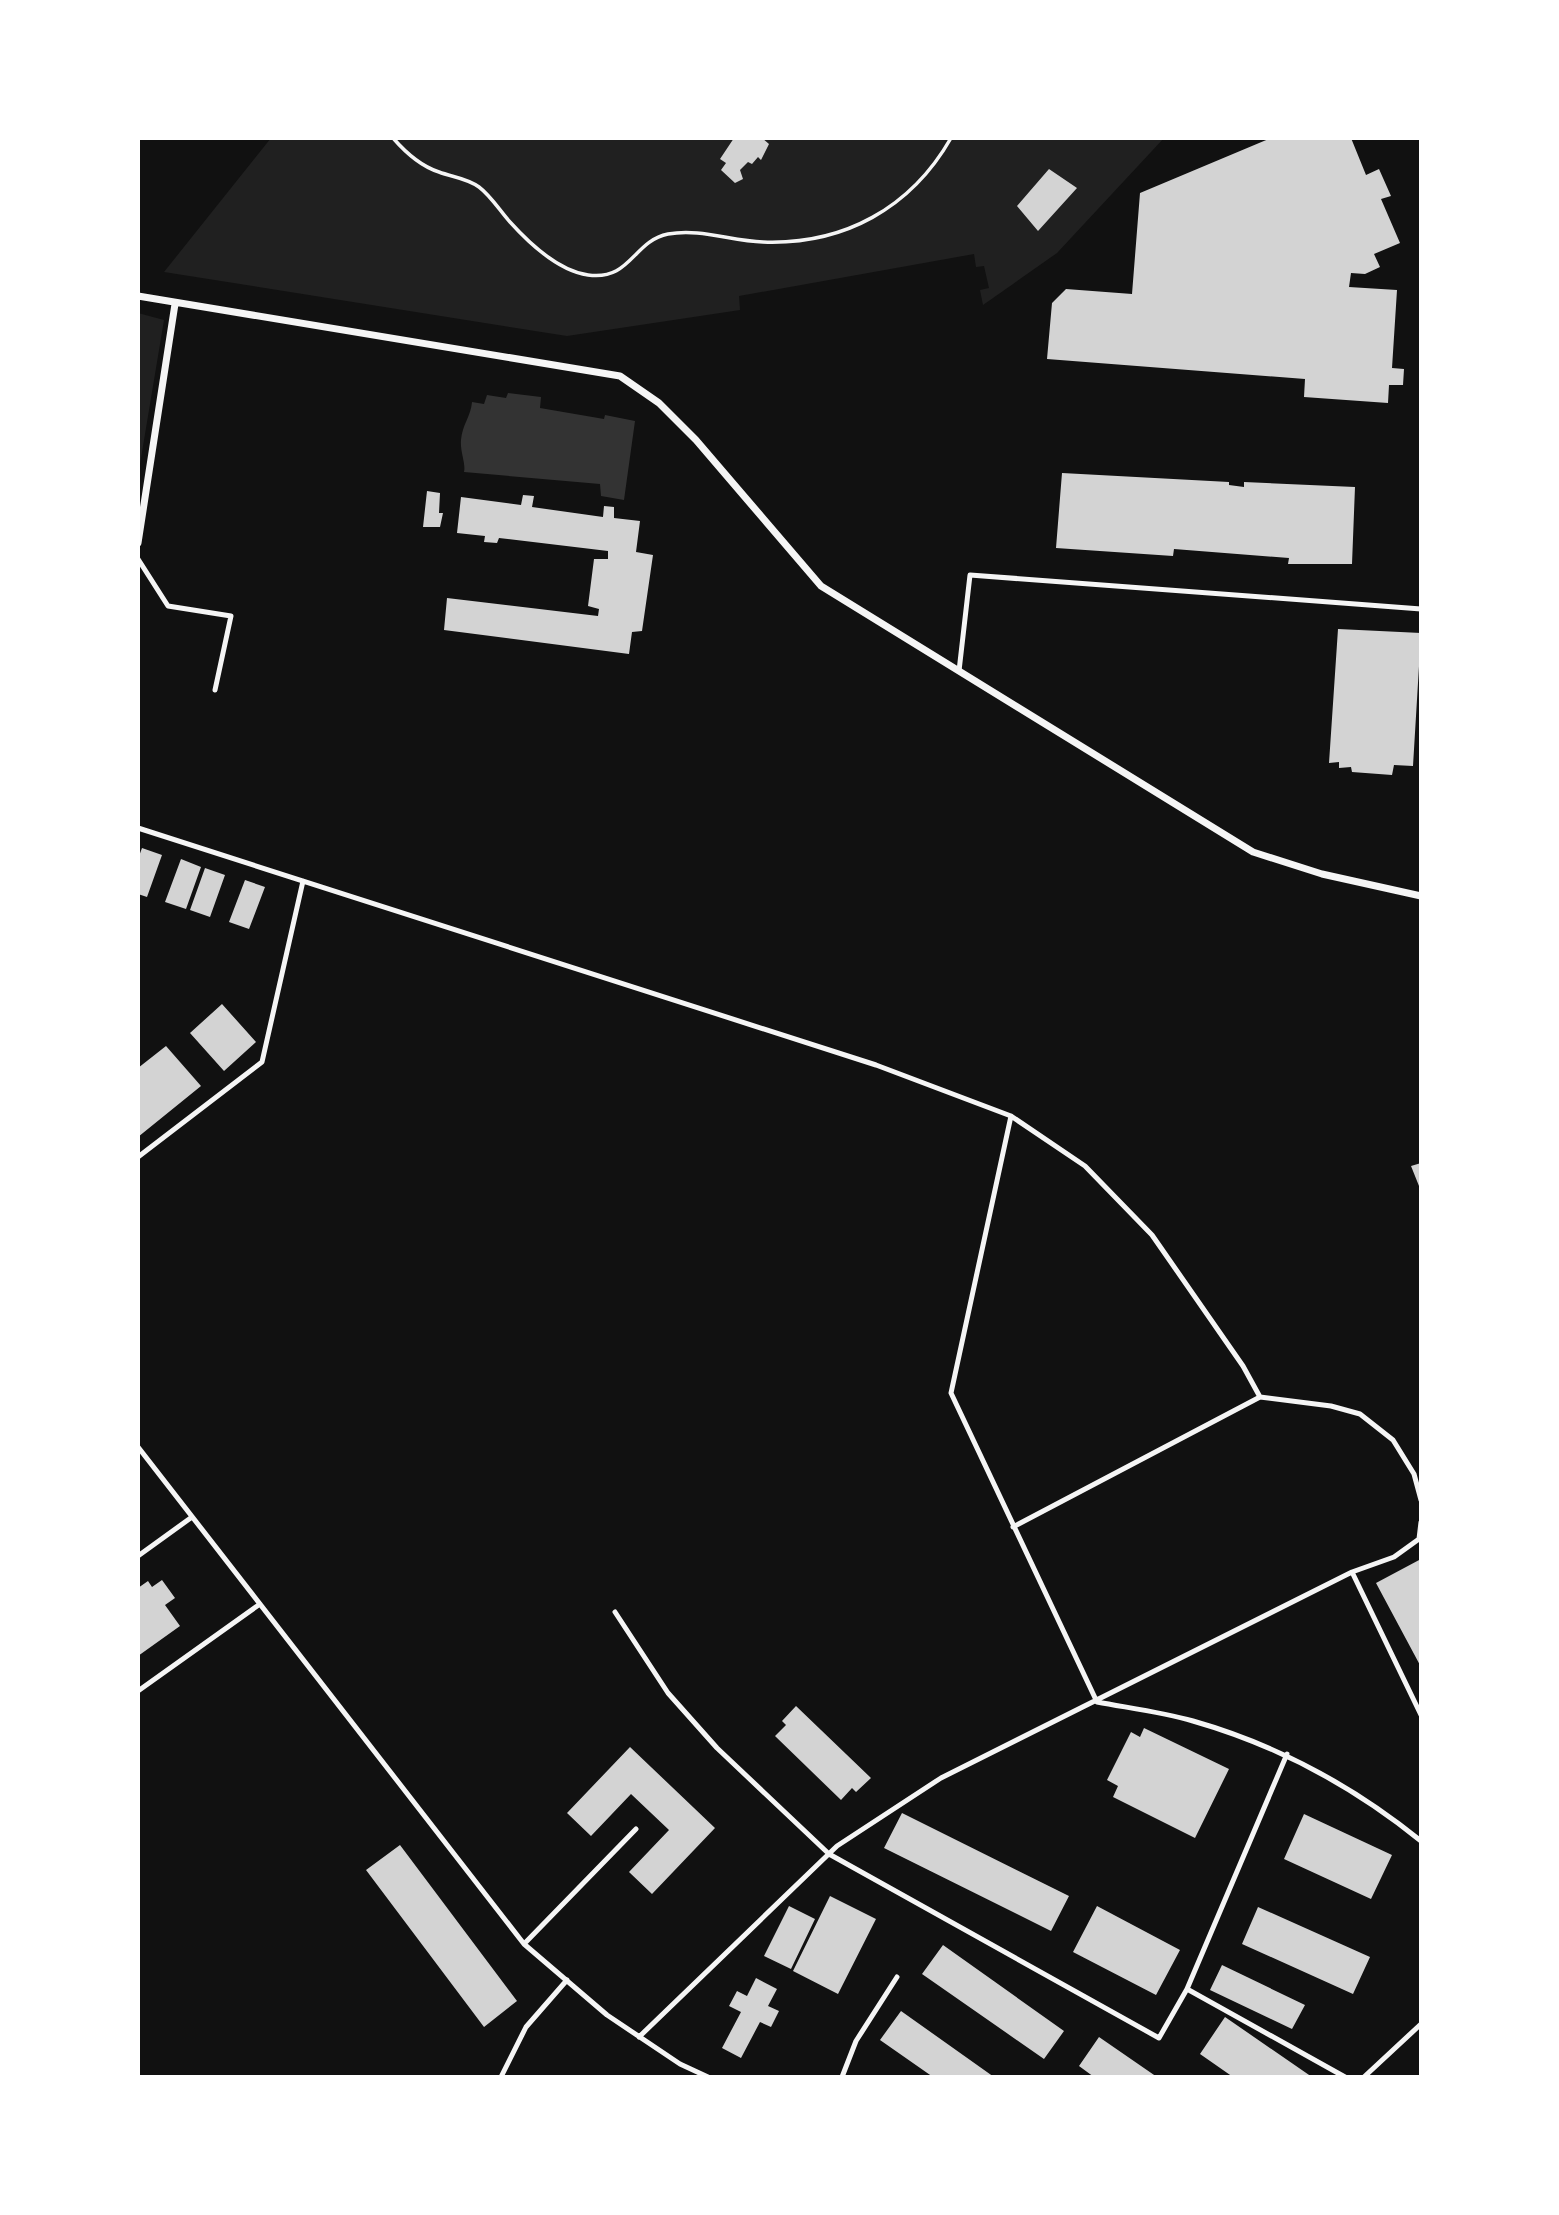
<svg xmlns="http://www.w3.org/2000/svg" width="1559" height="2215" font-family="Raleway,sans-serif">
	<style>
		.green { fill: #202020 }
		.water { fill: #333 }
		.building { fill: #d3d3d3 }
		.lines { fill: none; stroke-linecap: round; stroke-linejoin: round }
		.path { stroke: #f5f5f5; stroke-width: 3.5 }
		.service { stroke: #f5f5f5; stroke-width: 5 }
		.minor { stroke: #f5f5f5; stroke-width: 7 }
	</style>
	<rect width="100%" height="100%" fill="#111"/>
	<path class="green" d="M271 138H1164L1057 253 983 305 980 290 989 288 984 266 976 267 974 254 739 296 740 310 567 336 164 272Z
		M138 313 164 320 138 476Z"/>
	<path class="water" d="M508 393 541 397 540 408 604 419 605 415 635 421 624 500 601 496 600 484 464 472C466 464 460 452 461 440 462 425 471 416 472 402L484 404 487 395 506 398Z"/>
	<path class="building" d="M734 138H762L769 144 761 160 758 157 752 164 748 162 740 170 743 179 735 183 721 170 726 163 720 159Z
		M1271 138H1351L1366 175 1379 169 1391 196 1381 199 1400 243 1374 254 1380 267 1365 274 1351 273 1349 287 1397 290 1392 368 1404 369 1403 385H1389L1388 403 1304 397 1305 379 1047 359 1052 303 1066 289 1132 294 1140 193Z
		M1049 169 1077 188 1038 231 1017 206Z
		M1062 473 1229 482V485L1244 487V482L1355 487 1352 564H1288L1289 558 1174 549 1173 556 1056 548Z
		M427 491 440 493 439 513H443L440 527H423Z
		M523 495 534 496 532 507 603 517 604 506 614 507V518L640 521 636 552 653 555 642 631 632 632 629 654 444 630 447 598 598 616 599 609 588 606 594 559H608V551L499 538 497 543 484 542 485 536 457 533 461 497 521 505Z
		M1338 629 1421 633 1413 766 1394 765 1392 775 1352 772 1351 767 1339 768V762L1329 763Z
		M142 848 162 855 147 897 138 894V859Z
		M181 859 201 867 186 909 165 902Z
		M205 868 225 875 210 917 190 910Z
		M245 880 265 887 249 929 229 922Z
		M222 1004 256 1042 224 1071 190 1033Z
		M166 1046 201 1086 138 1137V1068Z
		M1421 1163V1191L1411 1166Z
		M1421 1559V1667L1376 1583Z
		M162 1580 175 1598 165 1605 180 1626 138 1656V1588L148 1581 152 1587Z
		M796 1706 871 1778 856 1792 852 1788 841 1800 775 1736 786 1725 782 1721Z
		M1144 1728 1229 1769 1195 1838 1113 1797 1118 1786 1107 1780 1131 1732 1140 1737Z
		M630 1747 715 1828 652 1894 629 1872 669 1830 631 1794 591 1836 567 1813Z
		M902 1813 1069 1896 1051 1931 884 1848Z
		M1304 1814 1392 1855 1371 1899 1284 1859Z
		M400 1845 517 2001 484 2027 366 1870Z
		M830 1896 876 1919 838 1994 793 1971Z
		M789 1906 815 1919 791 1969 764 1956Z
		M1097 1906 1180 1950 1156 1995 1073 1952Z
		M1258 1907 1370 1957 1353 1994 1242 1944Z
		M943 1945 1064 2031 1044 2059 922 1974Z
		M1222 1965 1305 2005 1292 2029 1210 1990Z
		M756 1978 777 1989 768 2006 779 2011 771 2027 760 2022 741 2058 722 2048 741 2012 729 2006 737 1991 747 1996Z
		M901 2011 994 2077H933L880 2040Z
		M1225 2017 1312 2077H1233L1200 2054Z
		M1099 2037 1157 2077H1094L1079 2066Z"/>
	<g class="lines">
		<path class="path" d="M393 138C406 153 420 166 439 172 452 177 467 178 479 187 491 196 500 211 510 222 529 243 559 271 588 275 631 281 633 241 668 234 700 228 731 241 763 242 844 245 911 208 951 138"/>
		<path class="service" d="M138 559 168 606 231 616 215 690
			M959 671 970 575 1421 609
			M138 828 876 1065 1011 1116 1085 1166 1152 1235 1243 1366 1260 1397
			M1011 1116 951 1393 1097 1702C1129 1708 1162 1712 1193 1721 1277 1745 1353 1786 1421 1841
			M138 1157 262 1062 303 881
			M138 1447 524 1944 607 2015 680 2064 708 2077
			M1013 1527 1260 1397 1331 1406 1360 1414 1393 1440 1414 1474 1421 1500
			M138 1556 192 1517
			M1352 1572 1421 1715
			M615 1612 668 1693 717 1748 829 1854 1159 2038 1187 1989 1287 1754
			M138 1691 260 1604
			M524 1944 636 1829
			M1187 1989 1345 2077
			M639 2037 837 1846 941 1778 1352 1572 1394 1557 1419 1539 1421 1522
			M501 2077 526 2027 567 1980
			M842 2077 856 2041 897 1977
			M1364 2077 1421 2024"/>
		<path class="minor" d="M138 296 620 376 659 403 696 440 821 586 1253 852 1322 874 1421 896
			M138 543 175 304"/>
	</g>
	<rect width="1559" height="2215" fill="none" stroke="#ffffff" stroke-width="280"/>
</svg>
